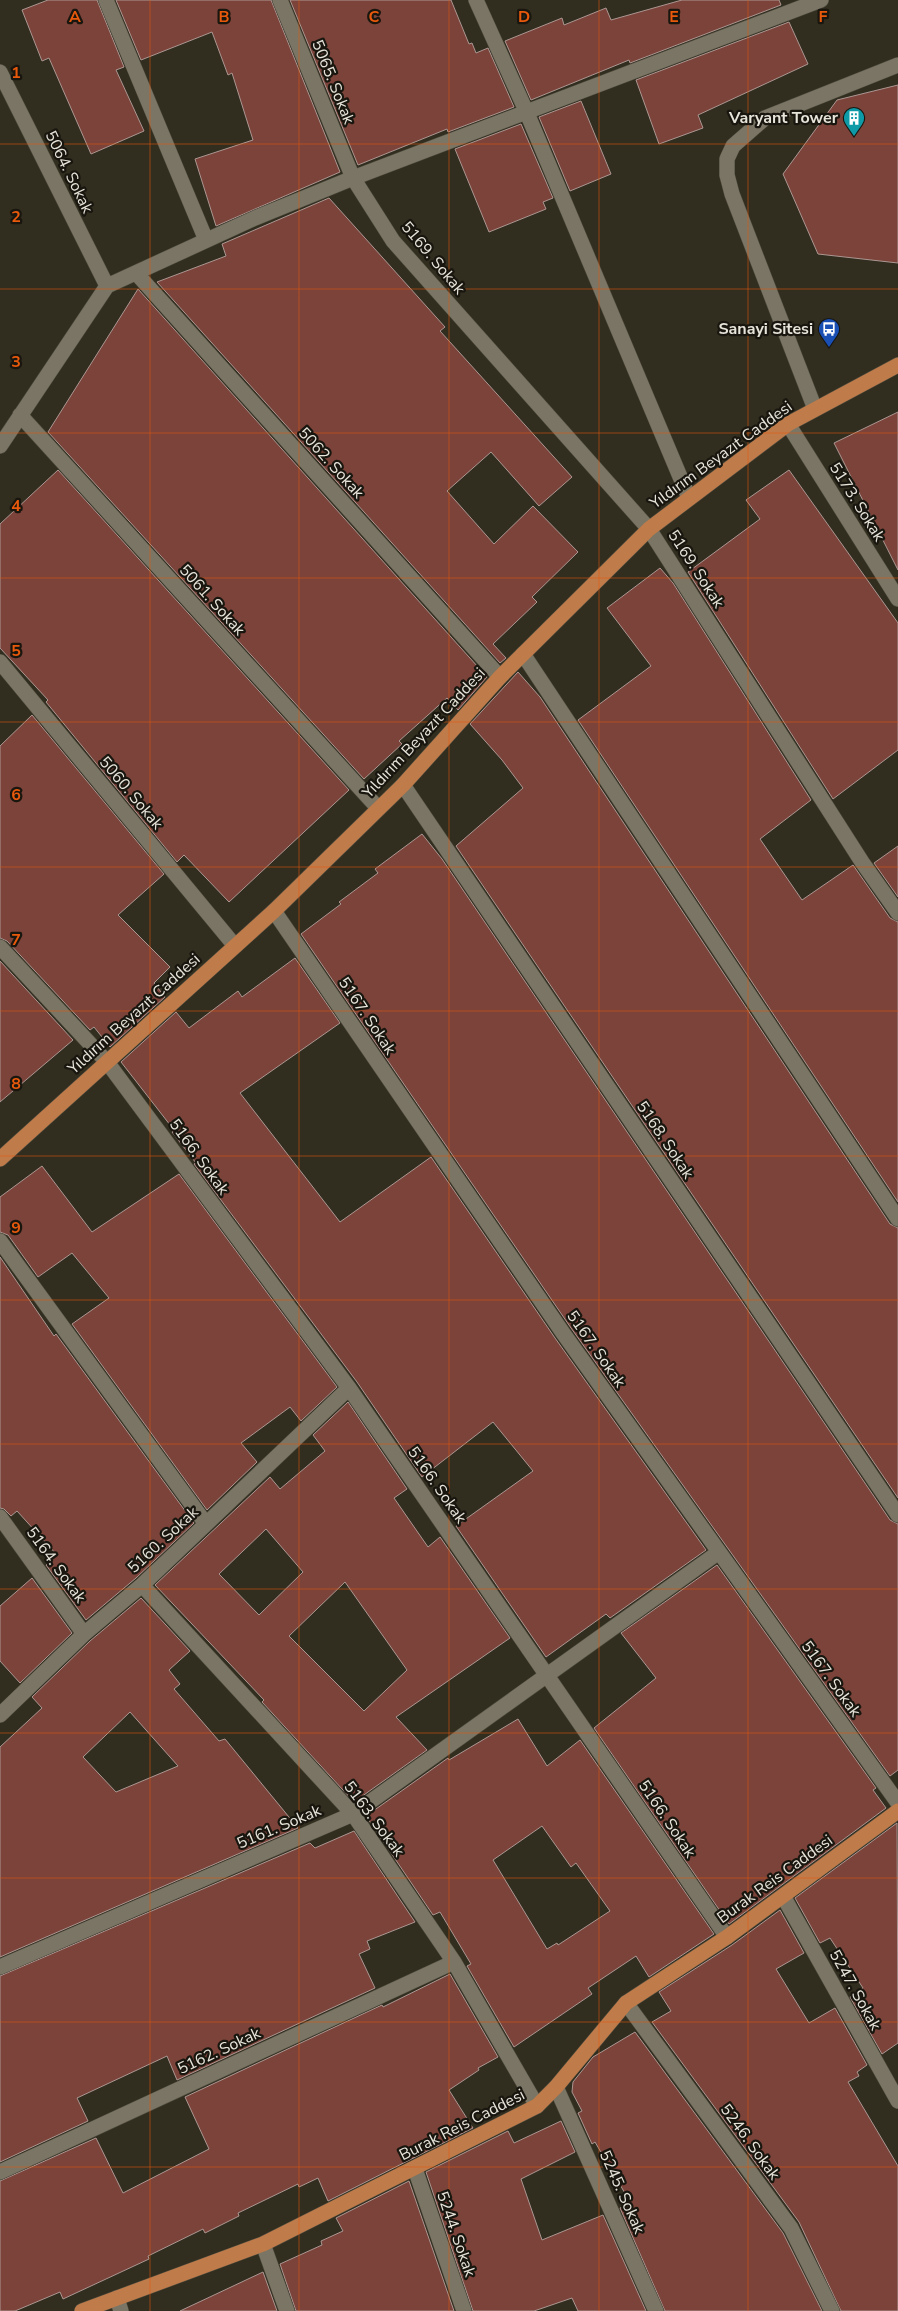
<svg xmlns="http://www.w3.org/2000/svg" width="898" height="2311" font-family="'Nunito Sans',sans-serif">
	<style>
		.building { fill: #7b4339; stroke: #ac9793; fill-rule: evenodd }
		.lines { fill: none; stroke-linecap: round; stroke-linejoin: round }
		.minor-casing { stroke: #4f4c3f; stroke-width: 16 }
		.major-casing { stroke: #4f4c3f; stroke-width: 16 }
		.minor { stroke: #7a7564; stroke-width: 15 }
		.major { stroke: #bf7b4a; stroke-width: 15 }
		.grid { fill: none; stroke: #e8590c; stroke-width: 1; stroke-opacity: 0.55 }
		.labels { text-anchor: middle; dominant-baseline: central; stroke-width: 4.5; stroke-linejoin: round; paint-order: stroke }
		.street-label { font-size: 16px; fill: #e7e4da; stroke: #18160f }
		.poi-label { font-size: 16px; font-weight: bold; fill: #e7e4da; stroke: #18160f; text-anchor: end }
		.grid-label { font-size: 16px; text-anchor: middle; font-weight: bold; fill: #e8590c; stroke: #18160f; stroke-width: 4.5; stroke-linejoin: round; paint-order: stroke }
	</style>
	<rect width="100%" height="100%" fill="#322e1f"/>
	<path class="building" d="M48 0H97L124 67 116 70 144 131 91 154 49 58 42 61 22 10Z
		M116 0H271L340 172 216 226 195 159 253 140 232 73 228 75 212 32 141 60Z
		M290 0H451L469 44 472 43 476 53 488 48 514 107 448 132 447 129 358 165Z
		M682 0H779L781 5 630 63 629 60 531 100 505 41 562 18 564 25 606 8 611 20Z
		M789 22 808 64 698 115 703 128 659 144 636 80Z
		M898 85V263L818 254 783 174 837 100Z
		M581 101 611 174 570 191 539 117Z
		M521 124 553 198 543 202 546 209 489 232 455 149Z
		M329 198 445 327 440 331 572 477 539 506 491 452 447 491 494 544 533 506 578 552 532 597 537 602 493 644 506 658 500 663 157 282 226 256 222 244Z
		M138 289 487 677 458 710 447 698 399 741 402 744 364 779 48 432Z
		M898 412V570L834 443Z
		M58 470 349 790 229 902 184 855 177 862 46 702 48 700 0 648V524Z
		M789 470 898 623V750L833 799 688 572 760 519 746 500Z
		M660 568 673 583 811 800 760 839 802 900 853 865 890 918 898 922V1202L578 720 651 666 607 608Z
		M518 672 540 697 890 1224 898 1228V1498L456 846 523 788 502 760 470 724Z
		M32 715 164 874 118 915 170 967 154 983 165 997 110 1047 94 1027 90 1030 7 941 0 938V746Z
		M422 834 442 859 890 1520 898 1524V1770L890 1776 571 1328 301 934 341 904 339 902 378 873 375 869Z
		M898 846V897L874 863Z
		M295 958 340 1023 240 1093 340 1222 431 1157 555 1338 706 1550 610 1618 606 1614 546 1657 456 1526 533 1471 493 1422 422 1477 357 1382 194 1164 196 1163 172 1132 174 1130 121 1062 176 1012 189 1028 238 991 242 997Z
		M0 961 73 1040 0 1102Z
		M42 1166 92 1232 179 1174 337 1387 301 1421 290 1407 241 1443 257 1462 207 1510 72 1324 109 1298 72 1253 38 1277 8 1235 0 1232V1197Z
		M0 1257 54 1336 56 1334 194 1523 136 1578 86 1620 46 1565 57 1555 17 1511 11 1516 4 1509 0 1508Z
		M348 1402 407 1489 394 1498 428 1547 440 1537 510 1638 396 1717 427 1750 354 1802 262 1702 264 1700 155 1585 270 1477 280 1489 325 1451 313 1435ZM266 1529 303 1572 259 1615 219 1574ZM345 1582 407 1670 364 1711 289 1636Z
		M717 1565 876 1788 873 1790 886 1808 729 1924 594 1728 656 1678 621 1633Z
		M32 1578 72 1633 20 1683 0 1661V1606Z
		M141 1598 190 1651 169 1670 180 1684 174 1689 219 1741 225 1739 298 1828 0 1957V1747L42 1708 32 1697 90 1641ZM130 1712 178 1766 116 1792 83 1757Z
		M518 1719 547 1766 580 1740 714 1934 649 1977 636 1956 588 1988 592 1994 514 2047 467 1966 471 1964 440 1912 433 1915 366 1816 448 1758 449 1760ZM542 1826 571 1867 576 1863 610 1911 558 1945 557 1943 547 1949 493 1860Z
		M897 1823 898 2043 882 2054 850 1997 863 1988 830 1938 820 1943 795 1898Z
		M354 1831 415 1922 367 1941 370 1949 359 1954 375 1988 177 2080 167 2056 77 2098 88 2121 0 2162V1976L310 1843 315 1848Z
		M780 1910 804 1953 776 1969 809 2023 835 2008 867 2065 857 2072 859 2076 848 2082 898 2166V2311H841L799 2222 652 2022 671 2011 659 1992 732 1945Z
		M450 1974 498 2057 478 2068 479 2070 449 2090 473 2128 328 2201 318 2178 299 2187 298 2184 238 2213 239 2216 205 2233 203 2229 148 2256 149 2259 63 2299 60 2292 15 2311H0V2181L96 2138 123 2193 209 2149 185 2097 382 2005 383 2007Z
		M635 2032 783 2233 822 2311H665L620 2208 627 2205 622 2197 626 2195 595 2142 592 2144 578 2113 582 2111 572 2092 573 2082 593 2057Z
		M561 2121 575 2152 521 2179 542 2240 603 2215 646 2311H578L572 2298 534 2311H473L426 2172 508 2131 514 2143Z
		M409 2181 454 2311H296L280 2264 322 2245 321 2241 343 2231 336 2218Z
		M263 2272 277 2311H180Z"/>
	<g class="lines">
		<g class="minor-casing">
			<path id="minor" d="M106 0 206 240
				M280 0 353 178 393 241 649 529 862 862 898 913
				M476 0 527 113 689 498
				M0 72 107 286
				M136 273 500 677
				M815 409 732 194 727 175V159L733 146 765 118 898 65
				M20 415 378 808
				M788 424 898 599
				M0 446 107 286 255 218 353 178 821 0
				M523 654 898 1219
				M0 662 235 946
				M403 785 898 1515
				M274 911 563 1333 898 1803
				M0 947 107 1062 349 1388 727 1937
				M0 1241 206 1524
				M0 1517 84 1634
				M142 1585 353 1814 454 1962 537 2106
				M0 1715 84 1634 142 1585 349 1388
				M783 1896 898 2101
				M0 1967 353 1814 719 1552
				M626 2003 791 2228 832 2311
				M556 2087 656 2311
				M415 2169 464 2311
				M0 2172 454 1962
				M263 2244 287 2311
				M117 2298 121 2311"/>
		</g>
		<g class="major-casing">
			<path id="major" d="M0 1159 274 911 403 785 500 677 649 529 788 424 898 365
				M82 2311 263 2244 537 2106 556 2087 626 2003 727 1937 898 1811"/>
		</g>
		<use href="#minor" class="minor"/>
		<use href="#major" class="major"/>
	</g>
	<path class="grid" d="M150 0V2311M299 0V2311M449 0V2311M599 0V2311M748 0V2311M0 144H898M0 289H898M0 433H898M0 578H898M0 722H898M0 867H898M0 1011H898M0 1156H898M0 1300H898M0 1444H898M0 1589H898M0 1733H898M0 1878H898M0 2022H898M0 2167H898"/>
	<defs>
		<g id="building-pin" transform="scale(1.125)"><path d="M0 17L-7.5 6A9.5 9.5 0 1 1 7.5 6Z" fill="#0f9aa8" stroke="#18160f"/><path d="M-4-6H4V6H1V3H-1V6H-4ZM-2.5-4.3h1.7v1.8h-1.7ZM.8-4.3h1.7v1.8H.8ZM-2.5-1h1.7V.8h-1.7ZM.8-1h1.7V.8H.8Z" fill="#fff"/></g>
		<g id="bus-pin" transform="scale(1.125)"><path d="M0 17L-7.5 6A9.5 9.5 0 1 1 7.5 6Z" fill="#1a4fb4" stroke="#18160f"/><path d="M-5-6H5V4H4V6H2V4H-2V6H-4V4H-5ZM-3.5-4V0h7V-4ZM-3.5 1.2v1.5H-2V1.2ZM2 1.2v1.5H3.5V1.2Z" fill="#fff"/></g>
	</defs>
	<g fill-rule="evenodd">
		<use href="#building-pin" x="854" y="118"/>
		<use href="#bus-pin" x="829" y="329"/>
	</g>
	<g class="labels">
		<g class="street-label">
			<text transform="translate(333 82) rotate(68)">5065. Sokak</text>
			<text transform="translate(69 172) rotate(64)">5064. Sokak</text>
			<text transform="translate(433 258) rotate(50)">5169. Sokak</text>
			<text transform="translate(721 455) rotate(-36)">Yıldırım Beyazıt Caddesi</text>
			<text transform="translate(331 463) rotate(48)">5062. Sokak</text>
			<text transform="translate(857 502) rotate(58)">5173. Sokak</text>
			<text transform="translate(696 569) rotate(57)">5169. Sokak</text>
			<text transform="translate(212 600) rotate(48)">5061. Sokak</text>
			<text transform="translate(424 733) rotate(-47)">Yıldırım Beyazıt Caddesi</text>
			<text transform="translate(131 793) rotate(50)">5060. Sokak</text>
			<text transform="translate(134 1014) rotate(-42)">Yıldırım Beyazıt Caddesi</text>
			<text transform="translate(367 1016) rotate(56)">5167. Sokak</text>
			<text transform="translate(665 1140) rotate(56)">5168. Sokak</text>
			<text transform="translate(199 1157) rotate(54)">5166. Sokak</text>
			<text transform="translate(596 1349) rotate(55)">5167. Sokak</text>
			<text transform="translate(437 1485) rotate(55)">5166. Sokak</text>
			<text transform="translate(163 1540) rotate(-43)">5160. Sokak</text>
			<text transform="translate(56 1565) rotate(54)">5164. Sokak</text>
			<text transform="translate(831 1679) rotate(54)">5167. Sokak</text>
			<text transform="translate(374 1819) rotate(53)">5163. Sokak</text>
			<text transform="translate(667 1819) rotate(56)">5166. Sokak</text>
			<text transform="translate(279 1827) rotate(-23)">5161. Sokak</text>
			<text transform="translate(775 1879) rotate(-36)">Burak Reis Caddesi</text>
			<text transform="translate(855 1990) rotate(61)">5247. Sokak</text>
			<text transform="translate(219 2051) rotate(-25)">5162. Sokak</text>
			<text transform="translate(462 2125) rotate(-27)">Burak Reis Caddesi</text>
			<text transform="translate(750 2142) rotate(54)">5246. Sokak</text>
			<text transform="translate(622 2192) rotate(66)">5245. Sokak</text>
			<text transform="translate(456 2234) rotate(71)">5244. Sokak</text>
		</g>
		<g class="poi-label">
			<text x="838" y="118">Varyant Tower</text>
			<text x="813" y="329">Sanayi Sitesi</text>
		</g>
	</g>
	<g class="grid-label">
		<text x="75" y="22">A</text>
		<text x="224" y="22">B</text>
		<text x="374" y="22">C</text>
		<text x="524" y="22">D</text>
		<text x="674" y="22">E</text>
		<text x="823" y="22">F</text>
		<text x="16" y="78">1</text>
		<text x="16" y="222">2</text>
		<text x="16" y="367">3</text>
		<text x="16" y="511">4</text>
		<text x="16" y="656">5</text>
		<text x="16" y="800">6</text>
		<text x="16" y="945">7</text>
		<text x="16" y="1089">8</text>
		<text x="16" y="1233">9</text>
	</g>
</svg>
